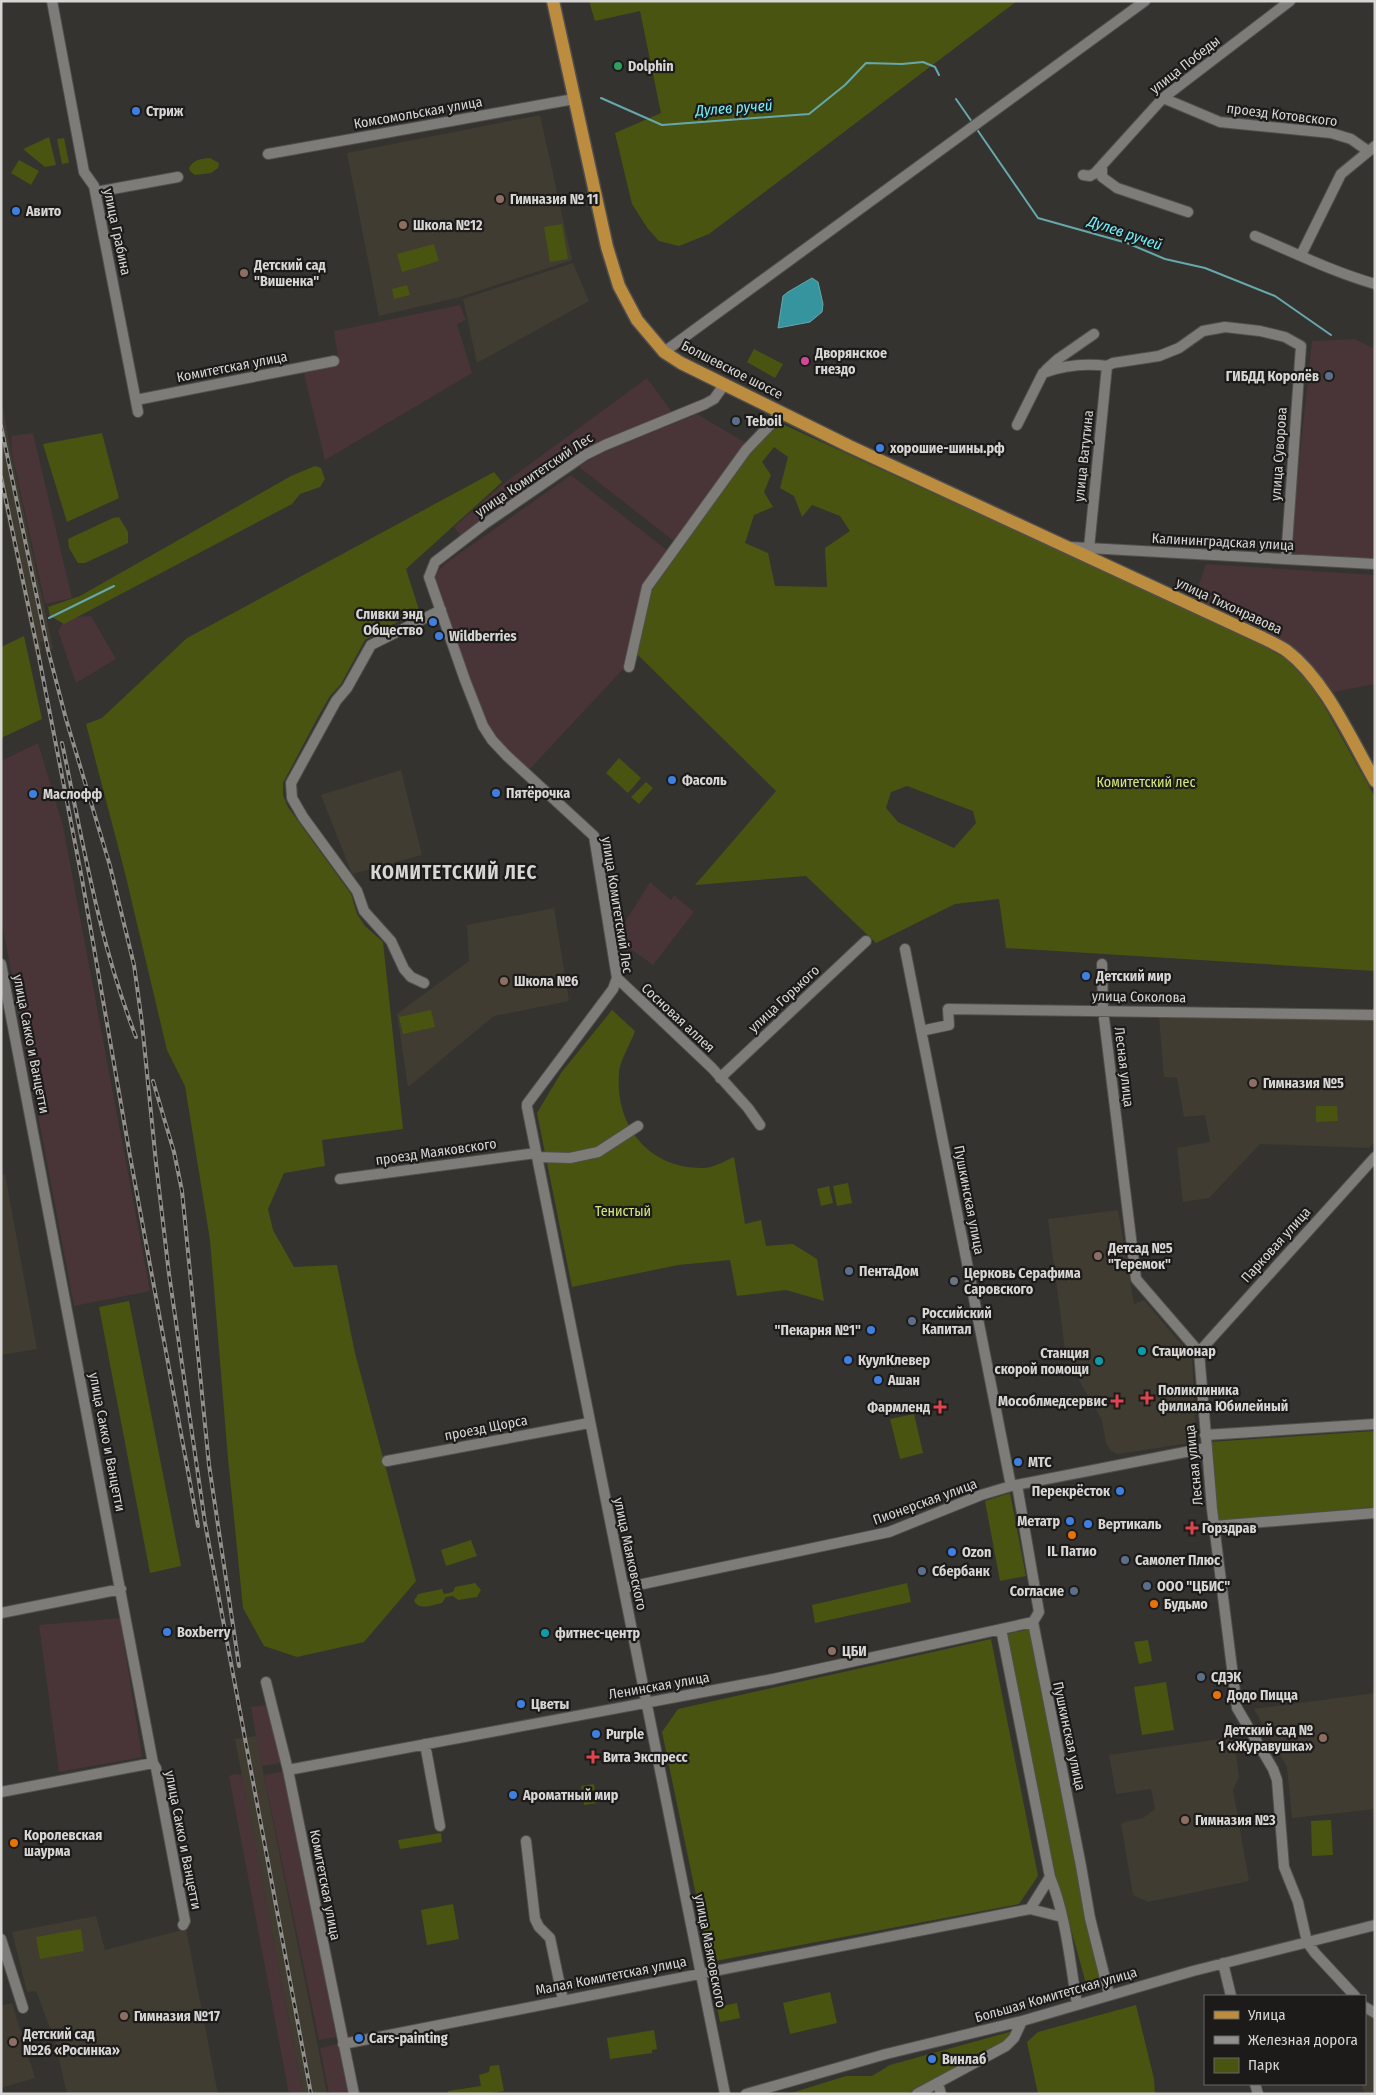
<svg xmlns="http://www.w3.org/2000/svg" width="1376" height="2095" font-family="'Fira Sans Condensed',sans-serif">
	<style>
		.industrial { fill: #493438 }
		.built { fill: #403c32 }
		.green { fill: #495411; fill-rule: evenodd }
		.water { fill: #35949d; stroke: #66a8ae }
		.lines { fill: none; stroke-linecap: round; stroke-linejoin: round }
		.stream { stroke: #66a8ae; stroke-width: 2 }
		.minor-casing { stroke: #504f4c; stroke-width: 12 }
		.major-casing { stroke: #504f4c; stroke-width: 15 }
		.minor { stroke: #7e7c78; stroke-width: 10 }
		.major { stroke: #bc8d3f; stroke-width: 12 }
		.rail-casing { stroke: #92908d; stroke-width: 4 }
		.rail { stroke: #1c1b19; stroke-width: 2; stroke-dasharray: 5.5; stroke-linecap: butt }
		.leisure-dot { fill: #2e9e5b; stroke: #1c1b19; stroke-width: 2 }
		.shop-dot { fill: #3f7fe0; stroke: #1c1b19; stroke-width: 2 }
		.education-dot { fill: #8d6e63; stroke: #1c1b19; stroke-width: 2 }
		.hotel-dot { fill: #d1479c; stroke: #1c1b19; stroke-width: 2 }
		.service-dot { fill: #5c6f8a; stroke: #1c1b19; stroke-width: 2 }
		.worship-dot { fill: #6b7280; stroke: #1c1b19; stroke-width: 2 }
		.culture-dot { fill: #0f9aa8; stroke: #1c1b19; stroke-width: 2 }
		.health-dot { fill: #e0444e; stroke: #1c1b19; stroke-width: 2 }
		.food-dot { fill: #e8710a; stroke: #1c1b19; stroke-width: 2 }
		.labels { text-anchor: middle; dominant-baseline: central; stroke-width: 4.5; stroke-linejoin: round; paint-order: stroke }
		.street-label { font-size: 14px; fill: #d7d6d4; stroke: #1c1b19 }
		.poi-label { font-size: 14px; font-weight: bold; fill: #d7d6d4; stroke: #1c1b19; text-anchor: start }
		.park-label { font-size: 14px; fill: #d4ea7a; stroke: #1c1b19 }
		.water-label { font-size: 15px; font-style: italic; fill: #73effd; stroke: #1c1b19 }
		.district-label { font-size: 19px; font-weight: bold; letter-spacing: 1px; fill: #d7d6d4; stroke: #1c1b19 }
	</style>
	<rect width="100%" height="100%" fill="#35332f"/>
	<path class="industrial" d="M460 305 466 320 457 324 472 373 325 460 303 370 338 357 334 331Z
		M1355 339 1375 349V558L1289 555 1312 341Z
		M647 378 672 412 602 441 582 451 461 536 454 527 503 484Z
		M697 414 746 443 675 542 579 467 602 452Z
		M33 433 72 598 45 604 12 453 11 436Z
		M571 475 668 551 642 586 625 667 528 771 509 753 487 726 434 580 436 573 446 563Z
		M1206 564 1375 575V684L1333 692 1318 672 1291 645 1194 599Z
		M91 616 116 659 76 683 58 631 65 618Z
		M38 743 63 826 150 1291 74 1306 1 918V761Z
		M650 882 671 900 674 895 694 912 653 965 615 938Z
		M120 1618 142 1757 59 1772 39 1625Z
		M266 1705 281 1763 261 1766 251 1707Z
		M286 1771 336 2037 319 2040 264 1775Z
		M235 1774 242 1775 303 2094H289L229 1776Z
		M338 2044 348 2094H329L320 2048Z"/>
	<path class="built" d="M540 115 572 260 460 297 379 316 347 153Z
		M573 263 589 301 477 363 463 299Z
		M1 398 11 453 53 649 47 650 46 641 40 642 42 651 35 652 1 491Z
		M401 770 422 855 352 874 321 795Z
		M554 908 569 1001 494 1016 408 1087 397 1014 469 961 467 925Z
		M1159 1017 1375 1020V1142L1369 1148 1260 1144 1209 1198 1183 1202 1177 1148 1210 1142 1205 1115 1184 1117 1177 1078 1164 1077Z
		M5 1174 37 1349 1 1355V1175Z
		M1118 1210 1134 1304 1144 1300 1192 1357 1196 1442 1118 1454 1111 1451 1106 1443 1102 1420 1080 1382 1065 1350 1048 1219Z
		M1375 1693V1809L1292 1818 1287 1767 1254 1709Z
		M256 1736 310 2006 327 2094H303L235 1739Z
		M1234 1737 1239 1777 1233 1790 1249 1881 1148 1902 1133 1895 1121 1823 1143 1818 1155 1809 1151 1789 1116 1794 1109 1755Z
		M96 1916 105 1950 186 1929 218 2094H67L55 2041 36 1991 27 1992 12 1932Z
		M12 2003 35 2078 1 2088V2006Z
		M1365 2014 1375 2018V2094H1365L1361 2084H1365Z"/>
	<path class="green" d="M589 1H1017L709 234 679 246 659 241 648 229 632 204 615 133 661 113 640 11 595 21Z
		M49 137 56 165 45 167 23 149Z
		M64 138 69 163 62 164 57 139Z
		M210 158 219 163 218 168 211 173 195 175 190 171 189 168C194 159 201 159 210 158Z
		M19 160 39 171 31 185 11 173Z
		M562 224 568 259 550 262 544 227Z
		M434 244 439 261 402 272 397 254Z
		M407 285 410 295 394 299 392 289Z
		M754 349 783 364 775 378 747 362Z
		M780 423 1260 643 1286 659 1308 682 1324 706 1375 797V971L1006 948 999 899 955 904 876 943 806 876 695 885 776 791 637 654 652 590 750 453ZM774 447 788 457 780 488 794 496 802 517 812 505 840 516 850 531 825 548 827 587 775 586 768 553 745 543 754 515 773 507 764 492 771 475 762 462ZM907 786 973 811 976 823 954 848 898 822 886 808 891 792Z
		M102 433 119 498 67 522 43 444Z
		M315 466 321 468 325 479 320 487 300 494 292 504 64 624 50 616 48 607 80 596 291 476Z
		M494 472 502 482 406 569 419 610 365 640 341 684 330 696 319 715 283 783V795L288 807 351 894 357 914 365 926 383 942 403 1129 322 1140 325 1166 284 1173 268 1209 273 1230 294 1267 337 1265 355 1353 416 1581 364 1642 297 1657 264 1646 243 1608 228 1458 210 1240 185 1086 167 1050 125 873 86 724 102 718 187 638Z
		M119 517 128 532V543L85 563H78L69 548 68 539 113 518Z
		M24 636 42 719 1 738V647Z
		M619 758 641 778 628 793 606 773Z
		M646 782 653 788 639 804 631 797Z
		M431 1010 435 1027 403 1034 399 1017Z
		M612 1010 635 1031C631 1043 619 1062 619 1074 615 1125 648 1168 701 1168 711 1169 725 1161 734 1157L745 1224 761 1220 766 1246 793 1244 817 1259 824 1301 786 1290 737 1296 730 1260 678 1265 572 1287 537 1113 561 1073Z
		M1316 1106H1337L1338 1121 1316 1122Z
		M848 1183 852 1203 837 1206 833 1186Z
		M829 1186 833 1203 821 1206 817 1189Z
		M129 1301 181 1566 150 1573 99 1307Z
		M914 1414 923 1453 900 1459 890 1419Z
		M1375 1431V1507L1217 1521 1210 1442Z
		M1010 1493 1026 1576 1000 1581 985 1501Z
		M471 1540 477 1556 446 1566 441 1550Z
		M475 1583 481 1590 477 1597 458 1600 453 1596 446 1597 442 1603C432 1605 420 1611 414 1601L418 1594 442 1589 444 1594 453 1592 455 1587Z
		M907 1583 911 1602 815 1623 812 1605Z
		M1030 1629 1041 1691 1077 1865 1085 1920 1102 1988 1088 1991 1063 1900 1053 1873 1007 1634Z
		M991 1639 1038 1876 1019 1904 710 1962 662 1732 678 1709Z
		M1148 1640 1152 1661 1139 1664 1134 1642Z
		M1166 1682 1174 1730 1142 1735 1134 1687Z
		M594 1784 597 1803 584 1805 581 1786Z
		M1331 1820 1333 1855 1312 1856 1311 1821Z
		M441 1833 442 1842 400 1849 398 1840Z
		M453 1904 459 1939 427 1945 421 1910Z
		M81 1929 84 1951 40 1959 36 1937Z
		M830 1992 837 2023 790 2034 783 2003Z
		M737 2003 740 2018 720 2022 717 2007Z
		M1136 2005 1154 2079 1155 2094H1038L1027 2042 1038 2032Z
		M654 2030 657 2049 652 2050V2053L610 2059 607 2038Z
		M1013 2031 1002 2043 907 2094H788L846 2076H872L890 2065Z
		M499 2065 504 2091 485 2094H448V2091L481 2086 479 2075 489 2072 490 2066Z"/>
	<path class="water" d="M812 278 818 282 823 304 822 312 810 322 778 328 783 296 788 292Z"/>
	<g class="lines">
		<path class="stream" d="M601 98 662 125 809 114 845 85 866 63 902 64 923 62 935 67 939 75
			M956 99 972 122
			M976 128 1038 218 1127 243 1165 259 1205 268 1275 296 1331 335
			M49 618 114 586"/>
		<g class="minor-casing">
			<path id="minor" d="M52 1 84 172 94 186 138 412
				M1163 98 1220 122 1331 133 1351 139 1368 151
				M268 154 574 99
				M1102 165V177L1117 188 1188 212
				M1083 175 1090 176 1095 173 1163 98 1290 1
				M96 192 178 177
				M1255 236C1295 253 1333 272 1375 284
				M1301 255 1341 174 1375 146
				M664 352 1145 1
				M1107 366 1113 363 1159 356 1179 348 1203 331 1225 327 1260 331 1285 337 1301 346 1286 559
				M1046 370 1058 359 1094 334
				M724 385 714 399 705 404 605 445 585 455 483 525 435 562 429 577 465 680 483 726 492 740 507 756 594 836 617 978 613 989 527 1104V1107L725 2094
				M136 400 334 361
				M1017 425 1043 373C1065 365 1084 363 1107 366
				M1070 547 1375 564
				M1089 548 1107 366
				M629 667 647 587 746 450 770 425 780 411
				M905 949 1011 1486
				M1 964 153 1763 156 1768 185 1921 183 1925
				M1102 964 1103 1010 1136 1279 1199 1352 1212 1509 1237 1708 1273 1769 1277 1780 1284 1867 1298 1902 1307 1942 1315 1953 1355 1996
				M617 978 712 1068 748 1108 760 1125
				M424 983 411 977 404 969 391 941 364 911 357 891 303 817 292 798 291 783 336 701 347 688 371 645 441 610
				M921 1031 949 1025 948 1009 1375 1015
				M720 1078 866 941
				M537 1157 570 1158 598 1152 638 1126
				M340 1179 536 1153
				M1199 1352 1375 1157
				M1205 1435 1375 1424
				M387 1461 589 1423
				M1017 1485 1039 1612 1033 1622 1081 1866 1090 1918 1109 1994
				M1214 1526 1375 1513
				M624 1588 889 1532 981 1495 1011 1486 1206 1448
				M1 1613 121 1589
				M1001 1629 1050 1877C1066 1916 1070 1962 1077 2004
				M266 1682 288 1770 354 2094
				M425 1744 440 1826
				M288 1770 773 1679 1033 1622
				M1 1792 153 1763
				M526 1841 535 1919 539 1927 550 1938 563 2000
				M1030 1909 1050 1877
				M1 1939 23 2008
				M1223 1963 1231 1996
				M1365 2007 1375 2013
				M343 2044 1030 1909 1062 1917
				M938 2083 941 2094
				M1255 2084 1258 2094
				M746 2094 886 2054 1022 2021 1193 1971 1375 1925
				M917 2094 1006 2046 1014 2038 1022 2021"/>
		</g>
		<g class="major-casing">
			<path id="major" d="M553 1 607 247 619 286 637 320 664 352 681 363 849 446 1263 638C1271 642 1280 646 1287 651 1325 680 1351 739 1375 781"/>
		</g>
		<use href="#minor" class="minor"/>
		<use href="#major" class="major"/>
		<g class="rail-casing">
			<path id="rail" d="M1 426 48 650 66 719 110 866 134 965 142 1023 156 1163 169 1274 205 1523 311 2094
				M1 477 38 652 82 879 130 1156 198 1526
				M62 743C83 842 99 942 136 1037
				M153 1081 174 1152 182 1191 209 1465 239 1666"/>
		</g>
		<use href="#rail" class="rail"/>
	</g>
	<circle class="leisure-dot" cx="618" cy="66" r="5"/>
	<g class="shop-dot">
		<circle cx="136" cy="111" r="5"/>
		<circle cx="16" cy="211" r="5"/>
		<circle cx="880" cy="448" r="5"/>
		<circle cx="433" cy="622" r="5"/>
		<circle cx="439" cy="636" r="5"/>
		<circle cx="672" cy="780" r="5"/>
		<circle cx="496" cy="793" r="5"/>
		<circle cx="33" cy="794" r="5"/>
		<circle cx="1086" cy="976" r="5"/>
		<circle cx="871" cy="1330" r="5"/>
		<circle cx="848" cy="1360" r="5"/>
		<circle cx="878" cy="1380" r="5"/>
		<circle cx="1018" cy="1462" r="5"/>
		<circle cx="1120" cy="1491" r="5"/>
		<circle cx="1070" cy="1521" r="5"/>
		<circle cx="1088" cy="1524" r="5"/>
		<circle cx="952" cy="1552" r="5"/>
		<circle cx="167" cy="1632" r="5"/>
		<circle cx="521" cy="1704" r="5"/>
		<circle cx="596" cy="1734" r="5"/>
		<circle cx="513" cy="1795" r="5"/>
		<circle cx="359" cy="2038" r="5"/>
		<circle cx="932" cy="2059" r="5"/>
	</g>
	<g class="education-dot">
		<circle cx="500" cy="199" r="5"/>
		<circle cx="403" cy="225" r="5"/>
		<circle cx="244" cy="273" r="5"/>
		<circle cx="504" cy="981" r="5"/>
		<circle cx="1253" cy="1083" r="5"/>
		<circle cx="1098" cy="1256" r="5"/>
		<circle cx="832" cy="1651" r="5"/>
		<circle cx="1323" cy="1738" r="5"/>
		<circle cx="1185" cy="1820" r="5"/>
		<circle cx="124" cy="2016" r="5"/>
		<circle cx="13" cy="2042" r="5"/>
	</g>
	<circle class="hotel-dot" cx="805" cy="361" r="5"/>
	<g class="service-dot">
		<circle cx="1329" cy="376" r="5"/>
		<circle cx="736" cy="421" r="5"/>
		<circle cx="849" cy="1271" r="5"/>
		<circle cx="912" cy="1321" r="5"/>
		<circle cx="1125" cy="1560" r="5"/>
		<circle cx="922" cy="1571" r="5"/>
		<circle cx="1147" cy="1586" r="5"/>
		<circle cx="1074" cy="1591" r="5"/>
		<circle cx="1201" cy="1677" r="5"/>
	</g>
	<circle class="worship-dot" cx="954" cy="1281" r="5"/>
	<g class="culture-dot">
		<circle cx="1142" cy="1351" r="5"/>
		<circle cx="1099" cy="1361" r="5"/>
		<circle cx="545" cy="1633" r="5"/>
	</g>
	<g class="health-dot">
		<path d="M1144.5 1390.5h5v5h5v5h-5v5h-5v-5h-5v-5h5z"/>
		<path d="M1114.5 1393.5h5v5h5v5h-5v5h-5v-5h-5v-5h5z"/>
		<path d="M937.5 1399.5h5v5h5v5h-5v5h-5v-5h-5v-5h5z"/>
		<path d="M1189.5 1520.5h5v5h5v5h-5v5h-5v-5h-5v-5h5z"/>
		<path d="M590.5 1749.5h5v5h5v5h-5v5h-5v-5h-5v-5h5z"/>
	</g>
	<g class="food-dot">
		<circle cx="1072" cy="1535" r="5"/>
		<circle cx="1154" cy="1604" r="5"/>
		<circle cx="1217" cy="1695" r="5"/>
		<circle cx="14" cy="1843" r="5"/>
	</g>
	<g class="labels">
		<g class="street-label">
			<text transform="translate(1185 65) rotate(-38)">улица Победы</text>
			<text transform="translate(418 113) rotate(-10)">Комсомольская улица</text>
			<text transform="translate(1282 115) rotate(7)">проезд Котовского</text>
			<text transform="translate(117 232) rotate(78)">улица Грабина</text>
			<text transform="translate(232 367) rotate(-11)">Комитетская улица</text>
			<text transform="translate(732 370) rotate(27)">Болшевское шоссе</text>
			<text transform="translate(1279 454) rotate(-86)">улица Суворова</text>
			<text transform="translate(1084 456) rotate(-84)">улица Ватутина</text>
			<text transform="translate(534 475) rotate(-34)">улица Комитетский Лес</text>
			<text transform="translate(1223 542) rotate(3)">Калининградская улица</text>
			<text transform="translate(1229 606) rotate(25)">улица Тихонравова</text>
			<text transform="translate(617 905) rotate(81)">улица Комитетский Лес</text>
			<text transform="translate(1139 997) rotate(1)">улица Соколова</text>
			<text transform="translate(784 999) rotate(-43)">улица Горького</text>
			<text transform="translate(678 1018) rotate(43)">Сосновая аллея</text>
			<text transform="translate(31 1044) rotate(79)">улица Сакко и Ванцетти</text>
			<text transform="translate(1124 1067) rotate(83)">Лесная улица</text>
			<text transform="translate(436 1152) rotate(-8)">проезд Маяковского</text>
			<text transform="translate(969 1200) rotate(79)">Пушкинская улица</text>
			<text transform="translate(1276 1245) rotate(-48)">Парковая улица</text>
			<text transform="translate(486 1428) rotate(-11)">проезд Щорса</text>
			<text transform="translate(107 1442) rotate(79)">улица Сакко и Ванцетти</text>
			<text transform="translate(1194 1465) rotate(-96)">Лесная улица</text>
			<text transform="translate(925 1502) rotate(-20)">Пионерская улица</text>
			<text transform="translate(630 1554) rotate(78)">улица Маяковского</text>
			<text transform="translate(659 1686) rotate(-10)">Ленинская улица</text>
			<text transform="translate(1069 1736) rotate(78)">Пушкинская улица</text>
			<text transform="translate(183 1840) rotate(79)">улица Сакко и Ванцетти</text>
			<text transform="translate(325 1885) rotate(79)">Комитетская улица</text>
			<text transform="translate(710 1951) rotate(79)">улица Маяковского</text>
			<text transform="translate(611 1976) rotate(-11)">Малая Комитетская улица</text>
			<text transform="translate(1056 1995) rotate(-16)">Большая Комитетская улица</text>
		</g>
		<g class="poi-label">
			<text x="628" y="66">Dolphin</text>
			<text x="146" y="111">Стриж</text>
			<text x="510" y="199">Гимназия № 11</text>
			<text x="26" y="211">Авито</text>
			<text x="413" y="225">Школа №12</text>
			<text x="254" y="265">Детский сад<tspan x="254" dy="16">"Вишенка"</tspan></text>
			<text x="815" y="353">Дворянское<tspan x="815" dy="16">гнездо</tspan></text>
			<text x="1319" y="376" text-anchor="end">ГИБДД Королёв</text>
			<text x="746" y="421">Teboil</text>
			<text x="890" y="448">хорошие-шины.рф</text>
			<text x="423" y="614" text-anchor="end">Сливки энд<tspan x="423" dy="16">Общество</tspan></text>
			<text x="449" y="636">Wildberries</text>
			<text x="682" y="780">Фасоль</text>
			<text x="506" y="793">Пятёрочка</text>
			<text x="43" y="794">Маслофф</text>
			<text x="1096" y="976">Детский мир</text>
			<text x="514" y="981">Школа №6</text>
			<text x="1263" y="1083">Гимназия №5</text>
			<text x="1108" y="1248">Детсад №5<tspan x="1108" dy="16">"Теремок"</tspan></text>
			<text x="859" y="1271">ПентаДом</text>
			<text x="964" y="1273">Церковь Серафима<tspan x="964" dy="16">Саровского</tspan></text>
			<text x="922" y="1313">Российский<tspan x="922" dy="16">Капитал</tspan></text>
			<text x="861" y="1330" text-anchor="end">"Пекарня №1"</text>
			<text x="1152" y="1351">Стационар</text>
			<text x="1089" y="1353" text-anchor="end">Станция<tspan x="1089" dy="16">скорой помощи</tspan></text>
			<text x="858" y="1360">КуулКлевер</text>
			<text x="888" y="1380">Ашан</text>
			<text x="1158" y="1390">Поликлиника<tspan x="1158" dy="16">филиала Юбилейный</tspan></text>
			<text x="1107" y="1401" text-anchor="end">Мособлмедсервис</text>
			<text x="930" y="1407" text-anchor="end">Фармленд</text>
			<text x="1028" y="1462">МТС</text>
			<text x="1110" y="1491" text-anchor="end">Перекрёсток</text>
			<text x="1060" y="1521" text-anchor="end">Метатр</text>
			<text x="1098" y="1524">Вертикаль</text>
			<text x="1202" y="1528">Горздрав</text>
			<text x="1072" y="1551" text-anchor="middle">IL Патио</text>
			<text x="962" y="1552">Ozon</text>
			<text x="1135" y="1560">Самолет Плюс</text>
			<text x="932" y="1571">Сбербанк</text>
			<text x="1157" y="1586">ООО "ЦБИС"</text>
			<text x="1064" y="1591" text-anchor="end">Согласие</text>
			<text x="1164" y="1604">Будьмо</text>
			<text x="177" y="1632">Boxberry</text>
			<text x="555" y="1633">фитнес-центр</text>
			<text x="842" y="1651">ЦБИ</text>
			<text x="1211" y="1677">СДЭК</text>
			<text x="1227" y="1695">Додо Пицца</text>
			<text x="531" y="1704">Цветы</text>
			<text x="1313" y="1730" text-anchor="end">Детский сад №<tspan x="1313" dy="16">1 «Журавушка»</tspan></text>
			<text x="606" y="1734">Purple</text>
			<text x="603" y="1757">Вита Экспресс</text>
			<text x="523" y="1795">Ароматный мир</text>
			<text x="1195" y="1820">Гимназия №3</text>
			<text x="24" y="1835">Королевская<tspan x="24" dy="16">шаурма</tspan></text>
			<text x="134" y="2016">Гимназия №17</text>
			<text x="23" y="2034">Детский сад<tspan x="23" dy="16">№26 «Росинка»</tspan></text>
			<text x="369" y="2038">Cars-painting</text>
			<text x="942" y="2059">Винлаб</text>
		</g>
		<g class="park-label">
			<text x="1146" y="782">Комитетский лес</text>
			<text x="623" y="1211">Тенистый</text>
		</g>
		<g class="water-label">
			<text transform="translate(734 108) rotate(-4)">Дулев ручей</text>
			<text transform="translate(1125 233) rotate(19)">Дулев ручей</text>
		</g>
		<g class="district-label">
			<text x="454" y="872">КОМИТЕТСКИЙ ЛЕС</text>
		</g>
	</g>
	<rect width="1376" height="2095" fill="none" stroke="#d7d6d4" stroke-width="5"/>
	<rect x="1204" y="1995" width="162" height="90" fill="#1c1b19" stroke="#676664"/>
	<rect x="1214" y="2011" width="25" height="8" fill="#bc8d3f" stroke="#676664"/>
	<text x="1248" y="2020" font-size="15" fill="#d7d6d4">Улица</text>
	<rect x="1214" y="2036" width="25" height="8" fill="#92908d" stroke="#676664"/>
	<text x="1248" y="2045" font-size="15" fill="#d7d6d4">Железная дорога</text>
	<rect x="1214" y="2058" width="25" height="15" fill="#495411" stroke="#676664"/>
	<text x="1248" y="2070" font-size="15" fill="#d7d6d4">Парк</text>
</svg>
